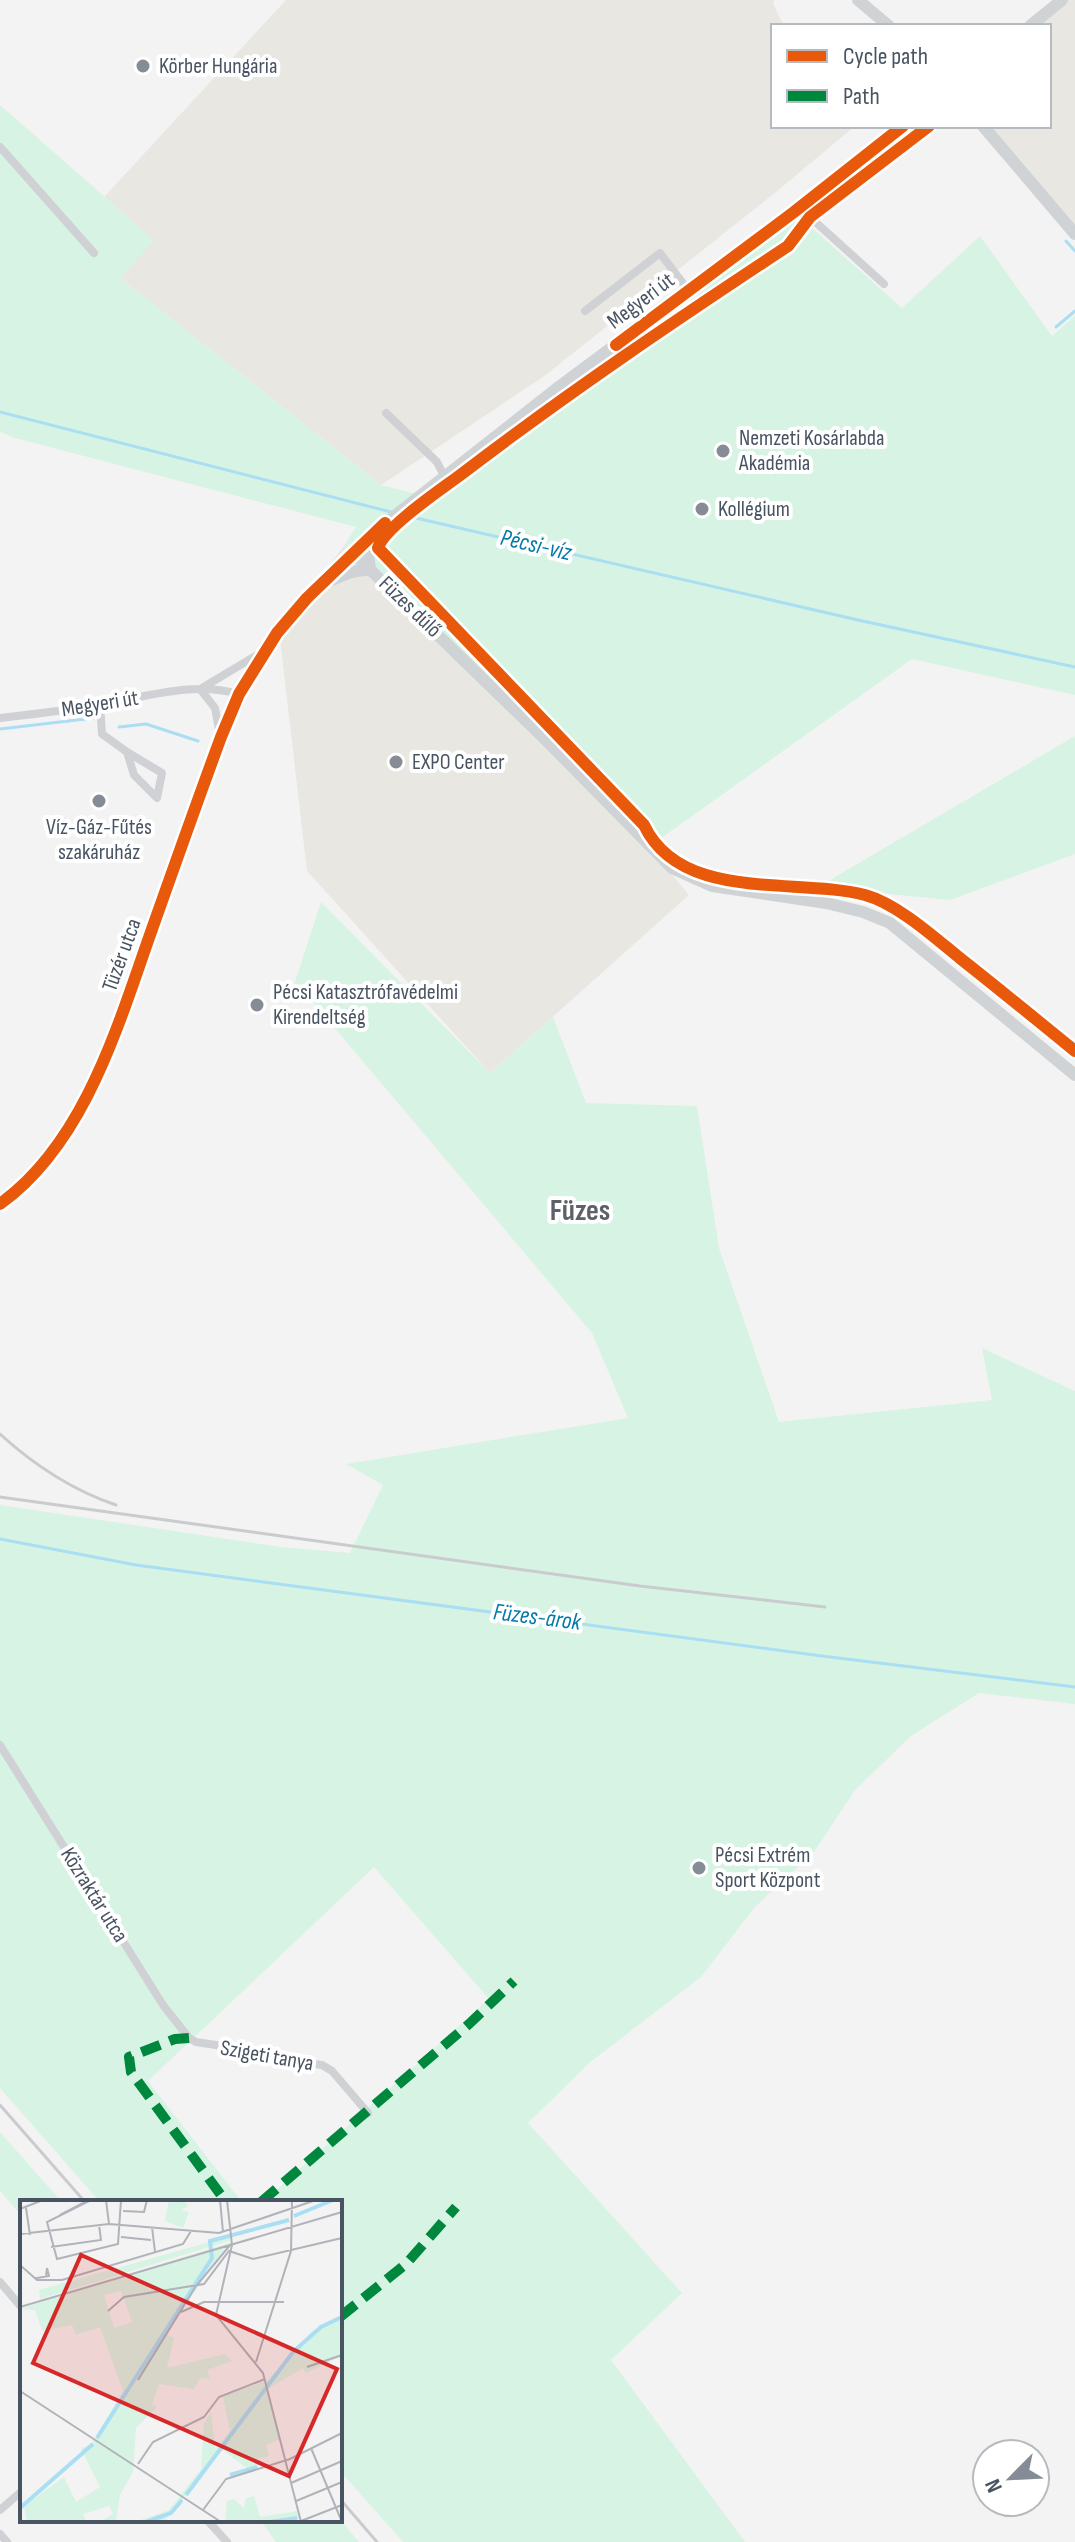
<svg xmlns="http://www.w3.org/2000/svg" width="1075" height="2542" font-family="'Sofia Sans Condensed',sans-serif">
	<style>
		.commercial { fill: #e8e7e2 }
		.green { fill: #d7f3e4 }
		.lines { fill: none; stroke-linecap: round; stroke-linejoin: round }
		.stream { stroke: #aadef3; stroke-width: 3 }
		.street { stroke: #cfd1d4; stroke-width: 8 }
		.secondary { stroke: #d0d3d5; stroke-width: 12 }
		.rail { stroke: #cacbcd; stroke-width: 3 }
		.quiet { stroke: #00873e; stroke-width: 10; stroke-dasharray: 20 10; stroke-linecap: butt }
		.cycleway-casing { stroke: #fff; stroke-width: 17 }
		.cycleway { stroke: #e8590c; stroke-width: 12 }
		.poi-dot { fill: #858c95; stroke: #fff; stroke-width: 3 }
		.labels { text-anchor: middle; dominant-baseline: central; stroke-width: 8; stroke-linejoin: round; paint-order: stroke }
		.poi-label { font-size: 22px; fill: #495462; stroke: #fff; text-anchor: start }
		.street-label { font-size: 22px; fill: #495462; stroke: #fff }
		.water-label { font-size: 24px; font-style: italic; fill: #047aaa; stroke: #fff }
		.district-label { font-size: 30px; font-weight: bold; fill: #5e6268; stroke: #fff }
		.inset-river { fill: none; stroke: #aadef3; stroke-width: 4 }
		.inset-road { fill: none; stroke: #b0b3b9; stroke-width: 2 }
		.view { fill: #d62828; fill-opacity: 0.15; stroke: #d62828; stroke-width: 4 }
		.inset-edge { fill: none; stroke: #495462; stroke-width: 4 }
	</style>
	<rect width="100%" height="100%" fill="#f4f3f3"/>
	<path class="commercial" d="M286 0H774L773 4 784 26H773V126H855L776 192 543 377 381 485 120 278 105 196Z
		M1066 0H1075V237L984 126H1049V26H1032Z
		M344 546 636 831 689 895 490 1073 307 871 280 639 308 592Z"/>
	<path class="green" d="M0 105 154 240 120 278 381 485 424 496 794 212 902 308 980 236 1052 336 1075 316V695L912 659 650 846 344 546 356 527 15 438 0 432Z
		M1075 736V854L950 900 818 887Z
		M321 902 490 1073 553 1017 586 1103 697 1106 719 1248 779 1422 992 1400 982 1348 1075 1391V1704L979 1693 911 1736 855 1790 814 1852 754 1908 701 1977 589 2063 528 2123 682 2293 611 2360 745 2542H403L340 2471V2202H263L489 1999 374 1867 148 2081 242 2202H100L0 2088V1505L281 1547 350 1553 383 1485 346 1464 628 1418 592 1333 312 1001 294 985Z
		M0 2131V2132L62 2202H22V2216L0 2191Z
		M260 2520H340L359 2542H276Z"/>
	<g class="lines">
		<path class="stream" d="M1066 241 1075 251
			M1056 327 1075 311
			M0 412 391 512
			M403 515 858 620 1075 667
			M119 727 146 724 198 741
			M0 729 94 718
			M0 1539 136 1565 822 1656 1075 1687"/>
		<path class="street" d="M0 147 94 253
			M800 208 884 284
			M585 311 660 253 688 290
			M386 413 437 462 444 476
			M202 688 262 652
			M200 689 215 708 220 735
			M100 705 102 734 127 752 134 775 157 798 162 773 127 752
			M0 718C35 714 70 710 104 704 148 696 195 681 239 694
			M0 1745 163 2005 189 2038 196 2042 242 2049 275 2059 322 2065 332 2071 368 2113
			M0 2282 22 2308
			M0 2510 22 2491
			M207 2520 227 2542
			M0 2534 7 2542"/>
		<path class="secondary" d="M858 0 889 26
			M1030 26 1062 0
			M983 126 1075 234
			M354 554 546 740 672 868 712 886 826 903 863 912 890 923 1075 1075
			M332 580 351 572 370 569 368 553 372 536
			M0 1204C85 1143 118 1025 151 932 174 867 197 802 221 737L239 694 277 633 307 598 373 533 560 386 794 212 903 126"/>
		<path class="rail" d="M0 1434C34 1465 72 1490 116 1505
			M0 1497 640 1586 825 1607
			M0 2105 85 2202
			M340 2499 377 2542"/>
		<path class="quiet" d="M189 2038 175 2039 129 2057 131 2072 226 2202
			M261 2202 469 2024 514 1981
			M340 2317 406 2264 456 2207"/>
		<g class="cycleway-casing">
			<path id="cycleway" d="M929 126 810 217 788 246C676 320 566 394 459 476 440 490 384 528 378 548L644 825C681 903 796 877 865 895 898 904 935 938 961 959 999 989 1037 1020 1075 1051
				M616 345 794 212 903 126
				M0 1204C85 1143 118 1025 151 932 174 867 197 802 221 737L239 694 277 633 307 598 385 523"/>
		</g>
		<use href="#cycleway" class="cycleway"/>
	</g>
	<g class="poi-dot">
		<circle cx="143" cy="66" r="8"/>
		<circle cx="723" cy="451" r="8"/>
		<circle cx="702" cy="509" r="8"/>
		<circle cx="396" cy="762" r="8"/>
		<circle cx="99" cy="801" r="8"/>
		<circle cx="257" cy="1005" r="8"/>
		<circle cx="699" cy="1868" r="8"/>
	</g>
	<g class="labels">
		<g class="poi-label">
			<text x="159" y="66">Körber Hungária</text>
			<text x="739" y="438">Nemzeti Kosárlabda<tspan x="739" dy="25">Akadémia</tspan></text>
			<text x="718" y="509">Kollégium</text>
			<text x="412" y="762">EXPO Center</text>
			<text x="99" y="827" text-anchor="middle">Víz-Gáz-Fűtés<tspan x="99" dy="25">szakáruház</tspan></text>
			<text x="273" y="992">Pécsi Katasztrófavédelmi<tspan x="273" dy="25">Kirendeltség</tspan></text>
			<text x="715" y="1855">Pécsi Extrém<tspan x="715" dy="25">Sport Központ</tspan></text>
		</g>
		<g class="street-label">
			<text transform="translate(641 301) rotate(-37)">Megyeri út</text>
			<text transform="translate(410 607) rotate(44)">Füzes dűlő</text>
			<text transform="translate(100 704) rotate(-9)">Megyeri út</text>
			<text transform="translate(122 955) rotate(-70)">Tüzér utca</text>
			<text transform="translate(94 1895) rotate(58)">Közraktár utca</text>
			<text transform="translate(267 2056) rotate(10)">Szigeti tanya</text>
		</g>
		<g class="water-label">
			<text transform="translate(536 545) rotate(13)">Pécsi-víz</text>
			<text transform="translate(537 1617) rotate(7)">Füzes-árok</text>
		</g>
		<g class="district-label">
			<text x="580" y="1211">Füzes</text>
		</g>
	</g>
	<g transform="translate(20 2200)">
		<rect width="322" height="322" fill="#f4f3f3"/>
		<path d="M149 0H164L168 6 161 10 169 12 163 28 145 21ZM211 36 212 40 20 99 19 90ZM209 43 145 134 154 138 147 168 205 154 212 161 187 170 190 179 180 178 174 189 139 184 132 205 137 207 116 228 113 272 100 295 96 320 80 322 93 314 89 306 63 314 67 322H7L4 306 44 277 56 302 80 287 61 249 72 243 103 191 80 127 56 135 52 125 22 131 15 110 0 109ZM101 91 112 122 94 128 84 95ZM322 114V156L286 173 283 168 248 189 260 239 246 245 249 256 236 259 239 268 228 269 202 250 146 319 151 322H115L149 310 181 269 184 224 191 211 195 249 210 231 203 196 248 180 291 132ZM234 296 240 317 277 311 279 319 205 322 207 301 214 299 224 308 226 298Z" fill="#d7f3e4" fill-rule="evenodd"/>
		<path class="inset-river" d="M274 16 313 0M77 238 192 58 190 41 269 20M210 275 237 267M166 295 273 152 301 127 322 117M0 308 73 244M126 322 151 313 162 300M250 322 277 318"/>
		<path class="inset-road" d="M71 0 27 22 37 59 98 44 101 0M86 0 89 24M200 0 203 32M207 0 212 45 196 115 243 173 281 322M6 8 10 35M0 9 23 0M103 11 124 12 127 0M40 15 67 1M132 27 135 52M0 34 89 24 199 33 296 0M101 37 131 40M31 47 81 40 79 25M0 65 17 80H42L163 44 171 31M14 78H17L29 76 27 68 26 76M0 107 322 12M88 111 104 97 184 84 209 51 233 59 322 38M161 112 184 102H264M236 162 271 51 272 0M287 167 322 155M118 180 176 86 211 44M0 191 201 322M291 248 322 322M118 264 133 242 184 217 199 197 245 179M271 283 322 261M276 301 322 282M183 310 206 279 270 259 322 233M281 321 322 305"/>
		<path class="view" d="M61 55 317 169 269 276 13 163Z"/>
		<rect width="322" height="322" class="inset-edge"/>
	</g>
	<rect x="771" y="24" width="280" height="104" fill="#ffffff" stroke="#b6bbc0" stroke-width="2"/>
	<rect x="787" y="50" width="40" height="12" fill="#e8590c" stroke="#b6bbc0" stroke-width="2"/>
	<text x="843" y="64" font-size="24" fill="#495462">Cycle path</text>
	<rect x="787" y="90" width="40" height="12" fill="#00873e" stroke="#b6bbc0" stroke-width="2"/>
	<text x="843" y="104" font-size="24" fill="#495462">Path</text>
	<g transform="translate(1011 2478) rotate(246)"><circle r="38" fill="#ffffff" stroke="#b6bbc0" stroke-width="2"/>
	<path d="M0-6L14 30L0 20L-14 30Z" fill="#858c95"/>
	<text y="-12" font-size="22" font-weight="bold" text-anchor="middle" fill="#495462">N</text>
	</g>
</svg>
